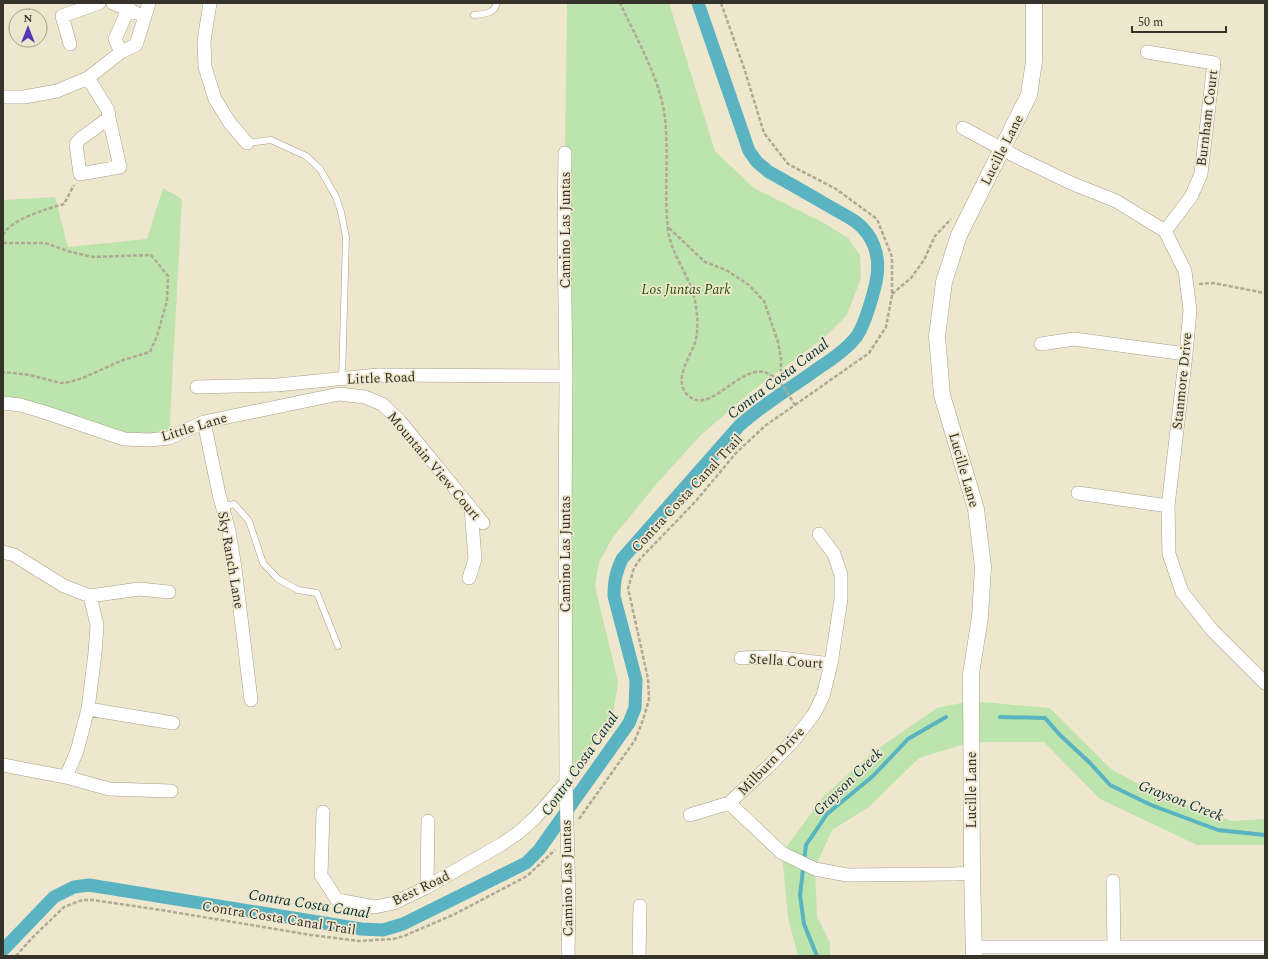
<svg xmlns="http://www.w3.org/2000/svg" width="1268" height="959" font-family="Spectral,serif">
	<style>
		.green { fill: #bce4ac }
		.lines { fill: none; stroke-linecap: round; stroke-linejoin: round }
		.stream { stroke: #59b3c0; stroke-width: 4 }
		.canal { stroke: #59b3c0; stroke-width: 13 }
		.service-casing { stroke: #a69f88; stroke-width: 7 }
		.minor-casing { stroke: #a69f88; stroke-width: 14 }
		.tertiary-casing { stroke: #a69f88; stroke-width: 17 }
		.path { stroke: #afa995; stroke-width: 2.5; stroke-dasharray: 4 2; stroke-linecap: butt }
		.service { stroke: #fff; stroke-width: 6 }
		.minor { stroke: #fff; stroke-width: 13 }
		.tertiary { stroke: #fff; stroke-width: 16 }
		.labels { text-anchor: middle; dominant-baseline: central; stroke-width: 3.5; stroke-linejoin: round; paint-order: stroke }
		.street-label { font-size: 14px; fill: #353229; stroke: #eee7ce }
		.park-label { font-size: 14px; font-style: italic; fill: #265607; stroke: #eee7ce }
		.water-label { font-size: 15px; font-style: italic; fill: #022f35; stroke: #eee7ce }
	</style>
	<rect width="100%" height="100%" fill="#eee7ce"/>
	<path class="green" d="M567 3H669L715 151 754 188 824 223 848 238 860 255 861 278 847 315 824 338 753 390 701 435 659 481 613 537 599 562 595 586 618 682 613 715 566 783 565 153Z
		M163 188 182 199 169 438 149 440 3 403V200L55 197 68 247 147 239Z
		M971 701 1050 708 1111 769 1157 794 1232 821 1265 819V845H1197L1100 799 1044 742H971L919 758 869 807 832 830 815 868 817 916 830 943V956H798L788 918 782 853 823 797 872 753 937 708Z"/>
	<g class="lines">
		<path class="stream" d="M1000 717 1045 718 1060 735 1090 763 1110 785 1151 805 1218 830 1265 835
			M817 956 804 924 800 895 806 845 827 814 873 776 908 739 946 717"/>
		<path class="canal" d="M3 950 54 897 74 887 89 885 361 929 383 930 403 924 526 863 539 850 629 723 635 708 636 680 614 596C614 581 616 572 622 559L739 426C764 403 793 387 820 367 834 358 847 349 857 336 865 324 875 290 877 276 880 255 873 235 856 222 847 216 837 211 827 205 808 194 789 183 769 172L757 162 749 151 698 3"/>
		<g class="service-casing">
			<path id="service" d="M474 15C484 14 494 14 497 3
				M247 143 271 140 306 156 320 169 336 197 341 212 346 237 342 379
				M222 507 234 504 249 521 263 563 278 579 298 590 317 593 338 646"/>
		</g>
		<g class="minor-casing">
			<path id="minor" d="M113 3 136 13
				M210 3 204 41 205 67 215 99 230 123 247 143
				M70 44 62 16 99 3
				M121 52 115 39 128 10V3
				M1147 52 1214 63 1201 174 1191 197 1165 231
				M88 78 108 110 109 118 120 167 80 174 76 144 80 139 109 118
				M3 97H24L57 91 88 78 121 52 136 45 149 3
				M963 128 1019 158 1071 183 1116 201 1165 231 1185 271 1190 310 1186 354 1168 506 1169 554 1182 592 1212 630 1265 683
				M565 153 564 231 566 376 565 524 566 783 569 905 568 956
				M1041 344 1074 339 1186 354
				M197 387 277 385 378 375 566 376
				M3 403 20 405 41 411 124 439 149 440 169 438 204 422 339 394 365 397 382 404 399 420 483 523
				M204 422 219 494 229 531 235 568 251 700
				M1078 493 1168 506
				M3 552 14 555 64 586 90 596 139 589 169 592
				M469 578 475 559 471 508
				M741 658 773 657 831 664
				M88 709 173 723
				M3 765 66 777 109 789 171 791
				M66 777 77 751 88 709 95 653 97 625 90 596
				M729 803 782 853 815 869 847 875 954 874 972 873
				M323 812 321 875 337 900 375 907 394 903 427 887 502 844 518 833 534 819 566 783
				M690 815 729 803 771 764 793 741 814 714 823 696 831 664 841 599V575L834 554 819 534
				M1113 881 1114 947
				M427 887 428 821
				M974 947H1265
				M639 956 640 906"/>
		</g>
		<g class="tertiary-casing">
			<path id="tertiary" d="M974 956 972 873 971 674 980 617 983 567 976 509 942 395 937 336 944 282 959 235 1029 95 1034 61V3"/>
		</g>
		<path class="path" d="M721 3 744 68 764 133 788 164 836 189 877 219 892 257V295L886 327 869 353 795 405
			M669 228 705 262 726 270 749 285 764 301 778 342 781 358V384
			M3 235C9 220 49 208 64 204L74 185
			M3 243H45L71 252 93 257 151 255 168 276 167 301 157 336 150 352 123 360 85 377 70 382 60 383 30 375 3 372
			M1199 284 1213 283 1265 293
			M892 294 911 278 924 260 935 236 951 219
			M579 819 635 740 643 720 649 699 648 679 628 588 634 568 640 559 695 502 736 453 766 425 795 405C788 395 783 382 771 375 742 356 709 423 685 392 675 377 690 357 695 343 698 332 698 319 696 307 693 279 672 258 668 230 664 193 669 156 665 118 660 78 637 40 620 3
			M16 956 32 938 64 907 82 900H93L161 910 311 935 359 941 393 939 404 936 455 914 527 876 555 850"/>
		<use href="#service" class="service"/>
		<use href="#minor" class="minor"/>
		<use href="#tertiary" class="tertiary"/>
	</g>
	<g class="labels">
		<g class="street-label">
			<text transform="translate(1207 118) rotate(-83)">Burnham Court</text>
			<text transform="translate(1002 150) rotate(-63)">Lucille Lane</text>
			<text transform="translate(565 230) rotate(-90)">Camino Las Juntas</text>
			<text transform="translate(381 378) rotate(-2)">Little Road</text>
			<text transform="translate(1182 381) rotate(-84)">Stanmore Drive</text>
			<text transform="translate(194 427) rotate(-17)">Little Lane</text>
			<text transform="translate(434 466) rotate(50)">Mountain View Court</text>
			<text transform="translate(964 470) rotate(74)">Lucille Lane</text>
			<text transform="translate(687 493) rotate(-47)">Contra Costa Canal Trail</text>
			<text transform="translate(565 554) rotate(-90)">Camino Las Juntas</text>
			<text transform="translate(231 560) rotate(80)">Sky Ranch Lane</text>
			<text transform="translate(786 661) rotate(4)">Stella Court</text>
			<text transform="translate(771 761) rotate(-46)">Milburn Drive</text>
			<text transform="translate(971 790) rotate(-90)">Lucille Lane</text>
			<text transform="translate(567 878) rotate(-91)">Camino Las Juntas</text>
			<text transform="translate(421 888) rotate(-26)">Best Road</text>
			<text transform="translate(279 918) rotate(9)">Contra Costa Canal Trail</text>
		</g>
		<g class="park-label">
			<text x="686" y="289">Los Juntas Park</text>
		</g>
		<g class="water-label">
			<text transform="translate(778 379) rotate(-37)">Contra Costa Canal</text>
			<text transform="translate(580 764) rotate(-55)">Contra Costa Canal</text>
			<text transform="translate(848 782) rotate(-44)">Grayson Creek</text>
			<text transform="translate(1181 801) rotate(21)">Grayson Creek</text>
			<text transform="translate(309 904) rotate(9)">Contra Costa Canal</text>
		</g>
	</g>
	<rect width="1268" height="959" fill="none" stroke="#353229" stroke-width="8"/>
	<g transform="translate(28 28)"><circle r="19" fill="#eee7ce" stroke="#a49f8c"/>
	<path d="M0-3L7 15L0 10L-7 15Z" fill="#533ab2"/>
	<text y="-6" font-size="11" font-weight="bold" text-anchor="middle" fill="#353229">N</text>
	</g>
	<path d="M1132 26v6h94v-6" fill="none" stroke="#353229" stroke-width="2"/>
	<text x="1138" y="26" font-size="12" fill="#353229" stroke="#eee7ce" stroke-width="3" paint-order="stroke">50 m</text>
</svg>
